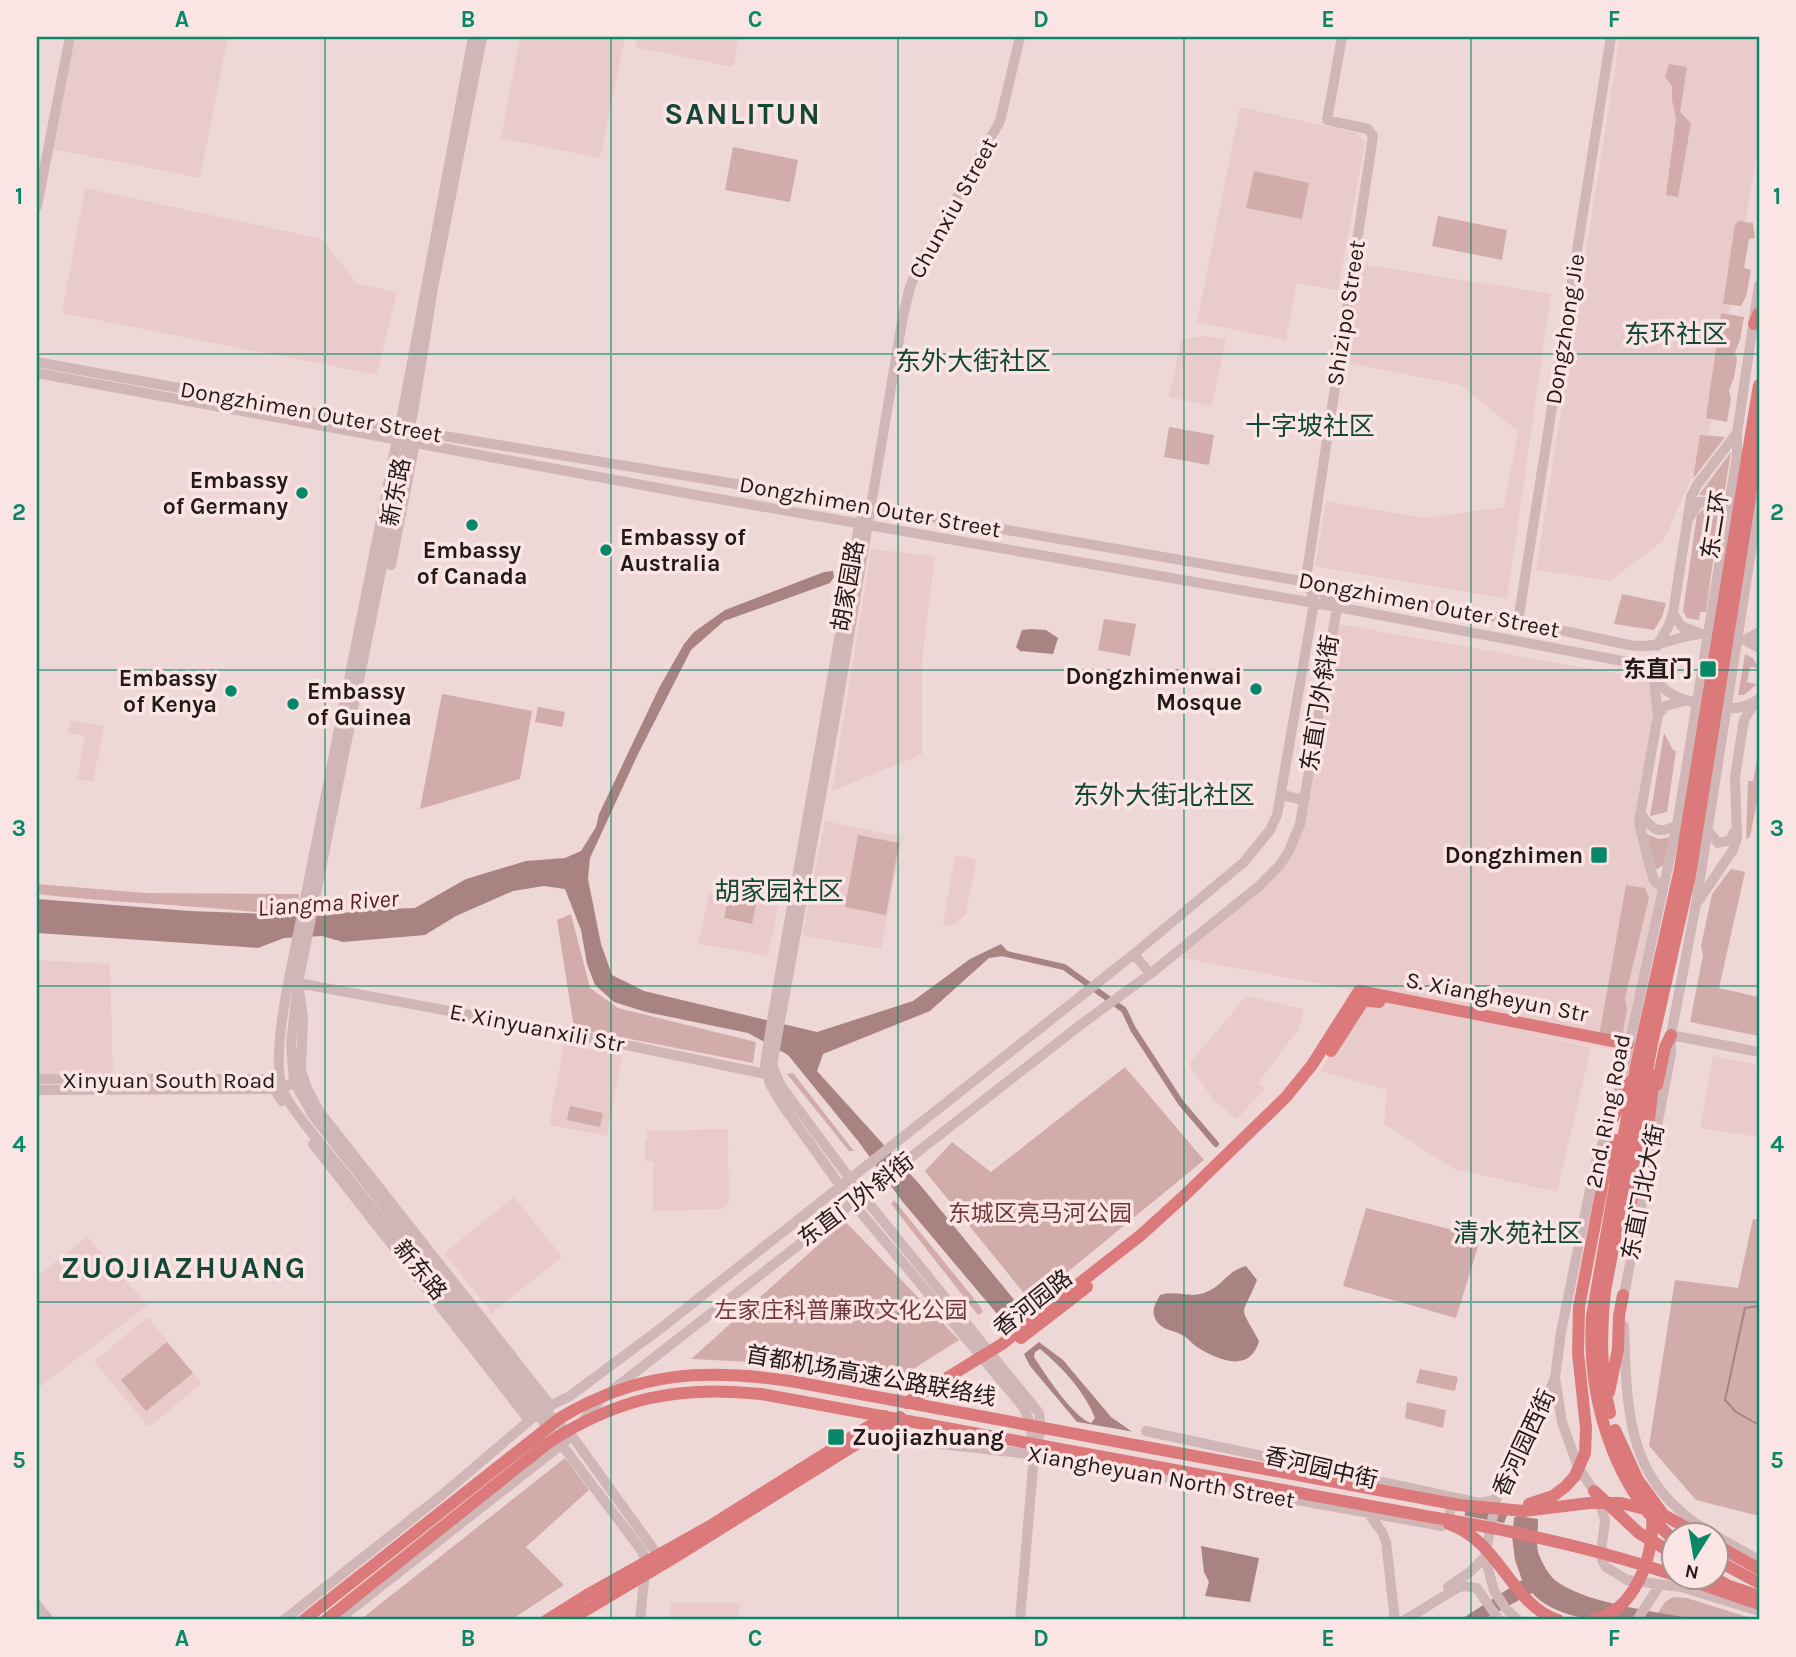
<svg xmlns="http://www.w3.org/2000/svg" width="1796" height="1657" font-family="Karla,'Noto Sans SC',sans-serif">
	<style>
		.built { fill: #eacbcb }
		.green { fill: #d1acab }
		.water { fill: #a88382; fill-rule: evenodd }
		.pier { fill: #eed8d7 }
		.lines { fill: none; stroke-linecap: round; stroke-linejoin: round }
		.stream { stroke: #a88382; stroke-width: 2 }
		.canal { stroke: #a88382; stroke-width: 6 }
		.secondary { stroke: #d0b6b6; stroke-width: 10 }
		.highway { stroke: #db797b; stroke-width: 12 }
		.grid { fill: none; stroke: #098769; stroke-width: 2; stroke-opacity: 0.55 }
		.poi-dot { fill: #098769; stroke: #fbe5e4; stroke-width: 2.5 }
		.labels { text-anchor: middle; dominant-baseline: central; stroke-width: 7; stroke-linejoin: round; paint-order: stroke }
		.street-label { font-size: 23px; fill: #221a1a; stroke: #fbe5e4 }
		.poi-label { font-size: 23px; font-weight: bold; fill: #221a1a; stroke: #fbe5e4; text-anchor: end }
		.park-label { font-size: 23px; fill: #6f393a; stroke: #fbe5e4 }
		.water-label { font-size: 24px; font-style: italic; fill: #562224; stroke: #fbe5e4 }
		.quarter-label { font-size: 26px; fill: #134738; stroke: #fbe5e4 }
		.district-label { font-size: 30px; font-weight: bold; letter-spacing: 2px; fill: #134738; stroke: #fbe5e4 }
		.neatline { fill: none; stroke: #098769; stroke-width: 2.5 }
		.grid-label { font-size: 23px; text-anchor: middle; font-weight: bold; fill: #098769 }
	</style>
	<rect width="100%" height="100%" fill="#eed8d7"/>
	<path class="built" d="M76 37H228L200 178 47 148Z
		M520 37H625L600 158 501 138Z
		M637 37H739L733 67 635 47Z
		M1620 37H1759V142L1708 440 1664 540 1610 581 1536 570Z
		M1240 107 1357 133 1365 143 1338 290 1296 283 1286 340 1197 322Z
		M85 188 322 239 357 284 397 292 377 375 62 313Z
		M1360 264 1551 294 1507 599 1315 566 1326 501 1425 518 1504 507 1518 431 1460 385 1342 362Z
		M1203 336 1226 340 1212 406 1169 397 1181 340Z
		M871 549 935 556 922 661V754L832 791Z
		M1333 623 1654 680 1657 693 1639 822 1662 888 1626 1052 1490 1026 1591 1047 1557 1192 1454 1169 1384 1124 1387 1090 1320 1071 1364 1000 1359 991 1171 956 1259 886 1297 834Z
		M71 720 104 726 93 782 77 779 85 736 68 733Z
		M825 821 902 837 881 949 802 935Z
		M955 855 976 859 966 914 951 927 943 925Z
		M709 893 778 906 768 956 698 944Z
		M37 960 110 964 113 1074 37 1075Z
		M1246 996 1304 1009 1298 1030 1258 1083 1265 1088 1237 1119 1214 1101 1189 1064Z
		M564 1044 622 1055 607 1136 549 1125Z
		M1713 1056 1759 1065V1137L1700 1128Z
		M728 1129 729 1204 721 1209 653 1211V1162L645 1161V1140H647V1131Z
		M514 1197 562 1257 492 1313 444 1253Z
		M87 1237 148 1305 37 1389V1276Z
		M147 1317 202 1383 149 1427 94 1362Z
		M671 1603H740L738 1620H669Z"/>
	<path class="green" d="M1669 64 1687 67 1680 112 1691 123 1678 197 1666 195 1676 119 1672 100V86L1665 77Z
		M733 147 798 160 790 202 725 190Z
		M1254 171 1309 183 1302 219 1246 208Z
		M1438 216 1507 230 1502 260 1432 246Z
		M1739 221 1753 223 1755 238 1749 239 1744 268 1751 270 1746 297 1741 306 1723 304 1735 224Z
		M1721 313 1744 317 1740 340 1735 352 1737 359 1734 378 1729 390 1731 399 1727 422 1706 418Z
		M1169 427 1214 435 1209 465 1164 457Z
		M1700 435 1725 437 1693 479Z
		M1731 452 1723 501 1715 496 1699 495Z
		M1703 509 1716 513 1719 519 1706 612H1700L1699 620 1687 618 1683 611 1697 515Z
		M1622 594 1666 603 1662 617 1654 630 1614 624Z
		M1104 619 1136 624 1130 656 1098 650Z
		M1745 654 1753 658 1759 668 1750 667 1747 682 1757 684 1744 695H1738Z
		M442 694 532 711 520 779 420 809Z
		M538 707 565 712 562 727 535 722Z
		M1664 733 1673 750 1676 751 1667 812 1650 816Z
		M1759 756V792L1750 837 1746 839 1748 781H1753L1757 759Z
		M1646 834 1659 839 1671 837 1666 863 1657 869 1652 865Z
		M858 835 899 843 886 915 845 907Z
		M1731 869 1745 872 1719 988 1759 997V1036L1690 1022 1703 955 1701 946 1712 894Z
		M37 884 146 893 299 894 297 917C211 905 123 904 37 894Z
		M1626 885 1645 888 1649 898 1625 998 1627 1009 1622 1038 1599 1036Z
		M728 899 756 904 752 924 724 918Z
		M571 914 590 988 618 1008 756 1042 753 1063 574 1028 557 920Z
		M1125 1067 1204 1160 1031 1302 925 1171 952 1142 991 1172Z
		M793 1073 854 1151H849L787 1074Z
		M570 1106 603 1113 600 1127 567 1120Z
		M894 1200 980 1306 983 1312 978 1315 891 1204Z
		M1366 1208 1481 1237 1456 1318 1343 1286Z
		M1753 1219 1759 1220V1516L1696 1500 1649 1446 1675 1280 1738 1288Z
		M845 1221 959 1340 888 1385 772 1363 691 1359Z
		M167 1342 193 1373 146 1411 121 1380Z
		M1420 1369 1458 1377 1455 1391 1416 1383Z
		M1407 1402 1446 1410 1443 1428 1405 1418Z
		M565 1458 589 1490 526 1547 564 1585 511 1620H360Z
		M1673 1597 1687 1598 1757 1620H1653L1665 1602Z"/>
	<path class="water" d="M833 571 834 577 830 583 724 621 691 650 638 754 590 858 588 879 601 944 612 975 644 991 817 1032 913 1001 970 959 1001 944 1011 955 989 958 930 1011 823 1054 817 1071 921 1186 1016 1302 998 1315 902 1201 858 1141 788 1055 748 1033 646 1012 614 1002 595 985 587 964 581 930 565 889 544 886 513 891 456 916 425 935 343 942 322 936 284 938 258 948 37 933V899L190 911 323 916 364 910 415 908 466 879 526 861 565 858 581 851 596 827 599 814 659 688 684 644 694 632 725 610 824 572Z
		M1031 629 1046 630 1058 638 1053 654 1020 651 1016 647 1022 630Z
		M1246 1266 1257 1280C1241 1320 1238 1302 1259 1341 1250 1374 1218 1360 1197 1347 1192 1344 1189 1339 1184 1336 1173 1329 1158 1331 1154 1315 1152 1308 1157 1301 1160 1295 1175 1290 1189 1298 1204 1293 1224 1286 1225 1272 1246 1266Z
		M1039 1342 1063 1360 1111 1417 1151 1445 1508 1513 1504 1523 1137 1454 1077 1422 1030 1366 1024 1354ZM1040 1349C1063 1368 1084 1391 1095 1418L1091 1423C1073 1417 1045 1374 1034 1357L1035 1352Z
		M1517 1516 1538 1519C1538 1530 1536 1542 1538 1552 1542 1563 1549 1577 1559 1583 1589 1604 1663 1613 1700 1620 1651 1620 1568 1632 1532 1593L1483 1620H1460L1522 1580 1515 1560 1512 1536 1514 1518Z
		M1201 1546 1259 1558 1250 1602 1205 1596 1209 1582 1204 1572Z"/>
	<path class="pier" d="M1072 1421 1140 1433 1152 1442 1375 1482 1467 1501 1464 1519 1136 1457 1076 1425Z"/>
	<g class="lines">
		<path class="stream" d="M1759 1306 1745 1308 1725 1400 1736 1412 1759 1425"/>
		<path class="canal" d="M1002 953 1064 967 1124 1010 1133 1029 1181 1103 1216 1144"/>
		<path class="secondary" d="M473 37 404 405 288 984C283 1010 273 1066 283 1090 287 1102 297 1113 304 1123L562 1445 642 1551 646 1561 640 1620
			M482 37 433 288 414 407 298 983 291 1043 294 1082 314 1117 543 1409 572 1436 662 1561
			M1020 37 1000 121 922 259 910 287 903 316 836 713 772 1065 781 1086 862 1195 1039 1413 1041 1429 1034 1455
			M37 206 70 37
			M1759 285 1737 433V455L1727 517 1677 825 1613 1118 1597 1157 1592 1180 1561 1332 1555 1378 1562 1422 1578 1467 1594 1491 1602 1509 1605 1521 1601 1552 1602 1560 1606 1567 1627 1580 1681 1587 1759 1611
			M37 362 408 430 869 506 1307 582 1518 621 1629 645C1659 650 1673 636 1701 634
			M37 373 696 495 1337 607 1633 663C1649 671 1659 688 1675 696 1687 702 1721 709 1734 708 1742 708 1753 703 1759 699
			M1689 518 1699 502H1715L1721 506 1727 517
			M860 520 773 1014 765 1064 770 1084 781 1103 852 1202 1024 1408 1030 1423 1034 1455 1020 1620
			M391 565 415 443
			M1308 582 1337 606
			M1673 613 1681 626 1699 633
			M1518 621 1611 37
			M1734 639 1745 640 1759 648
			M1745 640 1759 632
			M1657 646 1668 627 1673 613 1691 497 1697 485 1736 434
			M1654 680 1658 715 1639 822 1649 864 1654 880 1662 888
			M1658 715 1665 706 1685 701
			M1282 795 1304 800
			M1641 814C1652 830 1659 835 1677 825
			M1707 830 1718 843 1730 840 1734 832
			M1697 903 1733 850 1737 838 1735 777 1744 720 1755 702
			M1134 954 1150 974
			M1671 1035 1759 1052
			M37 1079H277
			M273 1079 274 1089 282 1101
			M37 1090 282 1089 294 1082
			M313 1144 529 1420
			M1623 1300 1671 1054V1035L1696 904 1759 500
			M1624 1326C1627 1415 1626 1483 1712 1534
			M551 1406 319 1111 307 1088 301 1070 303 1018 298 983 568 1033 771 1075
			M582 1422 601 1399 1083 1023 1150 974 1259 886 1279 866 1289 851 1300 824 1337 607
			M1146 1431 1447 1496 1480 1503 1496 1500
			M869 1436 1055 1457 1442 1526C1451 1519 1453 1506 1447 1496
			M1368 1513 1382 1532 1386 1542 1395 1620
			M1716 1536 1759 1560
			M1448 1587 1470 1572 1485 1557
			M37 1605 49 1620
			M284 1620 442 1495 543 1409 570 1396 660 1329 1134 954 1244 862 1270 830 1277 815 1314 603 1307 572 1373 136 1368 129 1327 120 1342 37
			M338 1620 566 1441
			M1405 1620 1457 1588 1463 1586 1477 1588 1499 1620
			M1518 1620 1506 1609 1494 1591 1485 1557 1497 1495 1505 1477 1529 1441 1555 1378
			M1637 1620 1660 1585"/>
		<path class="highway" d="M1754 324 1759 313
			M1331 1051 1364 1000 1379 1002
			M1657 1085 1665 1047 1671 1035
			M1613 1118 1629 1082
			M1625 1230 1649 1119 1654 1076
			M1021 1338 1087 1287
			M1609 1392 1618 1349 1619 1316 1623 1295
			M906 1403 1002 1344 1141 1235 1185 1195 1286 1097 1312 1065 1359 991 1628 1044
			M1610 1413C1600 1372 1601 1332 1605 1291L1653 1039 1690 875 1759 441
			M1615 1430 1638 1480 1663 1514
			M1594 1491 1639 1533 1674 1554
			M1529 1504 1553 1496 1565 1487 1575 1476 1585 1453 1586 1428 1578 1353 1579 1307 1604 1177 1616 1140
			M1449 1524C1500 1541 1511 1605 1558 1620
			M1674 1540C1612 1485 1587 1396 1592 1316L1636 1066 1680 869 1759 385
			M1716 1545 1759 1569
			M1716 1560 1759 1583
			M1678 1576 1759 1604
			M1711 1576 1729 1586 1759 1596
			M304 1620 560 1418C638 1371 708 1368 796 1382L1459 1505 1524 1511 1589 1503H1621L1660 1513 1698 1534
			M326 1620 548 1443C617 1398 678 1385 761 1394L1425 1516C1510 1530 1592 1547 1674 1575
			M547 1620 587 1595 710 1526 885 1416
			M569 1620 675 1557 900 1417
			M1592 1620C1635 1612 1655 1555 1652 1516"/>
	</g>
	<path class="grid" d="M325 37V1620M611 37V1620M898 37V1620M1184 37V1620M1471 37V1620M37 354H1759M37 670H1759M37 986H1759M37 1302H1759"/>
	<g class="poi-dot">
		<circle cx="302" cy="493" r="7"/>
		<circle cx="472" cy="525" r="7"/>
		<circle cx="606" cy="550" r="7"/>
		<rect x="1699" y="660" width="18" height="18" rx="3.5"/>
		<circle cx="1256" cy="689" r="7"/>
		<circle cx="231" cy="691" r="7"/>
		<circle cx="293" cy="704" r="7"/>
		<rect x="1590" y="846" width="18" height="18" rx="3.5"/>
		<rect x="827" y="1428" width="18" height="18" rx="3.5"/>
	</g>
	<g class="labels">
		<g class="street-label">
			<text transform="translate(953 208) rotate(-61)">Chunxiu Street</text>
			<text transform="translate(1346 313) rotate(-81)">Shizipo Street</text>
			<text transform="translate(1565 329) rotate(-81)">Dongzhong Jie</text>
			<text transform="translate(311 412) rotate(10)">Dongzhimen Outer Street</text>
			<text transform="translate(396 492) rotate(-79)">新东路</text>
			<text transform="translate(870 507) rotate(10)">Dongzhimen Outer Street</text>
			<text transform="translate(1715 525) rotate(-81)">东二环</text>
			<text transform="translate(848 586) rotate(-80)">胡家园路</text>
			<text transform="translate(1429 605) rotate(11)">Dongzhimen Outer Street</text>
			<text transform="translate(1320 703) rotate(-81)">东直门外斜街</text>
			<text transform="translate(1497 997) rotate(11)">S. Xiangheyun Str</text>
			<text transform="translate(537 1028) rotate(11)">E. Xinyuanxili Str</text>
			<text x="169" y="1080">Xinyuan South Road</text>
			<text transform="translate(1608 1111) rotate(-79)">2nd. Ring Road</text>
			<text transform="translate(1643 1192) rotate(-79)">东直门北大街</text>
			<text transform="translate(856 1200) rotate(-37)">东直门外斜街</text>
			<text transform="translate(420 1270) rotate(51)">新东路</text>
			<text transform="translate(1033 1303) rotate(-38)">香河园路</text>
			<text transform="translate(871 1376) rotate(10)">首都机场高速公路联络线</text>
			<text transform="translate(1524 1443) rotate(-65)">香河园西街</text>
			<text transform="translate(1321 1468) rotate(13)">香河园中街</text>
			<text transform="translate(1161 1477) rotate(10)">Xiangheyuan North Street</text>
		</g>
		<g class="poi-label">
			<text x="288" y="480">Embassy<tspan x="288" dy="26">of Germany</tspan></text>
			<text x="620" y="537" text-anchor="start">Embassy of<tspan x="620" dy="26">Australia</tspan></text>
			<text x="472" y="550" text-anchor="middle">Embassy<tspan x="472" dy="26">of Canada</tspan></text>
			<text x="1692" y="669">东直门</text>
			<text x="1242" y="676">Dongzhimenwai<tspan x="1242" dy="26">Mosque</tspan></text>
			<text x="217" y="678">Embassy<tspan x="217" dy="26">of Kenya</tspan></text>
			<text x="307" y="691" text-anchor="start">Embassy<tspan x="307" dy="26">of Guinea</tspan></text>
			<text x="1583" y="855">Dongzhimen</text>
			<text x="852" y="1437" text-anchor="start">Zuojiazhuang</text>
		</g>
		<g class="park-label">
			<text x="1040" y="1213">东城区亮马河公园</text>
			<text x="841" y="1310">左家庄科普廉政文化公园</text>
		</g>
		<g class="water-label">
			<text transform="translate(328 903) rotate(-4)">Liangma River</text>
		</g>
		<g class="quarter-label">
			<text x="1676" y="334">东环社区</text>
			<text x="973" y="361">东外大街社区</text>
			<text x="1310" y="426">十字坡社区</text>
			<text x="1164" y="795">东外大街北社区</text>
			<text x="779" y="891">胡家园社区</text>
			<text x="1518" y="1233">清水苑社区</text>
		</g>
		<g class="district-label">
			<text x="743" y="114">SANLITUN</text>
			<text x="184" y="1268">ZUOJIAZHUANG</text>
		</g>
	</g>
	<rect width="1796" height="1657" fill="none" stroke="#fbe5e4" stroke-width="77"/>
	<g transform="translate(1695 1556) rotate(191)"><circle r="33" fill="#fbe5e4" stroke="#a49493" stroke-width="2"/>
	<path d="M0-5L12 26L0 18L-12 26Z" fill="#098769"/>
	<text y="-10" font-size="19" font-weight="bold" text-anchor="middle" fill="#221a1a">N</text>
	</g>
	<rect x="38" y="38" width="1720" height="1580" class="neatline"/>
	<g class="grid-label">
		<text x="182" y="27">A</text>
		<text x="468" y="27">B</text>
		<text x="755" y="27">C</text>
		<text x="1041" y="27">D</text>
		<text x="1328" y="27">E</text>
		<text x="1614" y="27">F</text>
		<text x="19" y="204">1</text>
		<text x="1777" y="204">1</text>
		<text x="19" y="520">2</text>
		<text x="1777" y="520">2</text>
		<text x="19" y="836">3</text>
		<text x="1777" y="836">3</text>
		<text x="19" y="1152">4</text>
		<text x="1777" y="1152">4</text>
		<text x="19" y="1468">5</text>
		<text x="1777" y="1468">5</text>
		<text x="182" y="1646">A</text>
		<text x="468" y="1646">B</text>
		<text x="755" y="1646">C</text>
		<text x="1041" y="1646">D</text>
		<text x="1328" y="1646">E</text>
		<text x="1614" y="1646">F</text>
	</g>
</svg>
